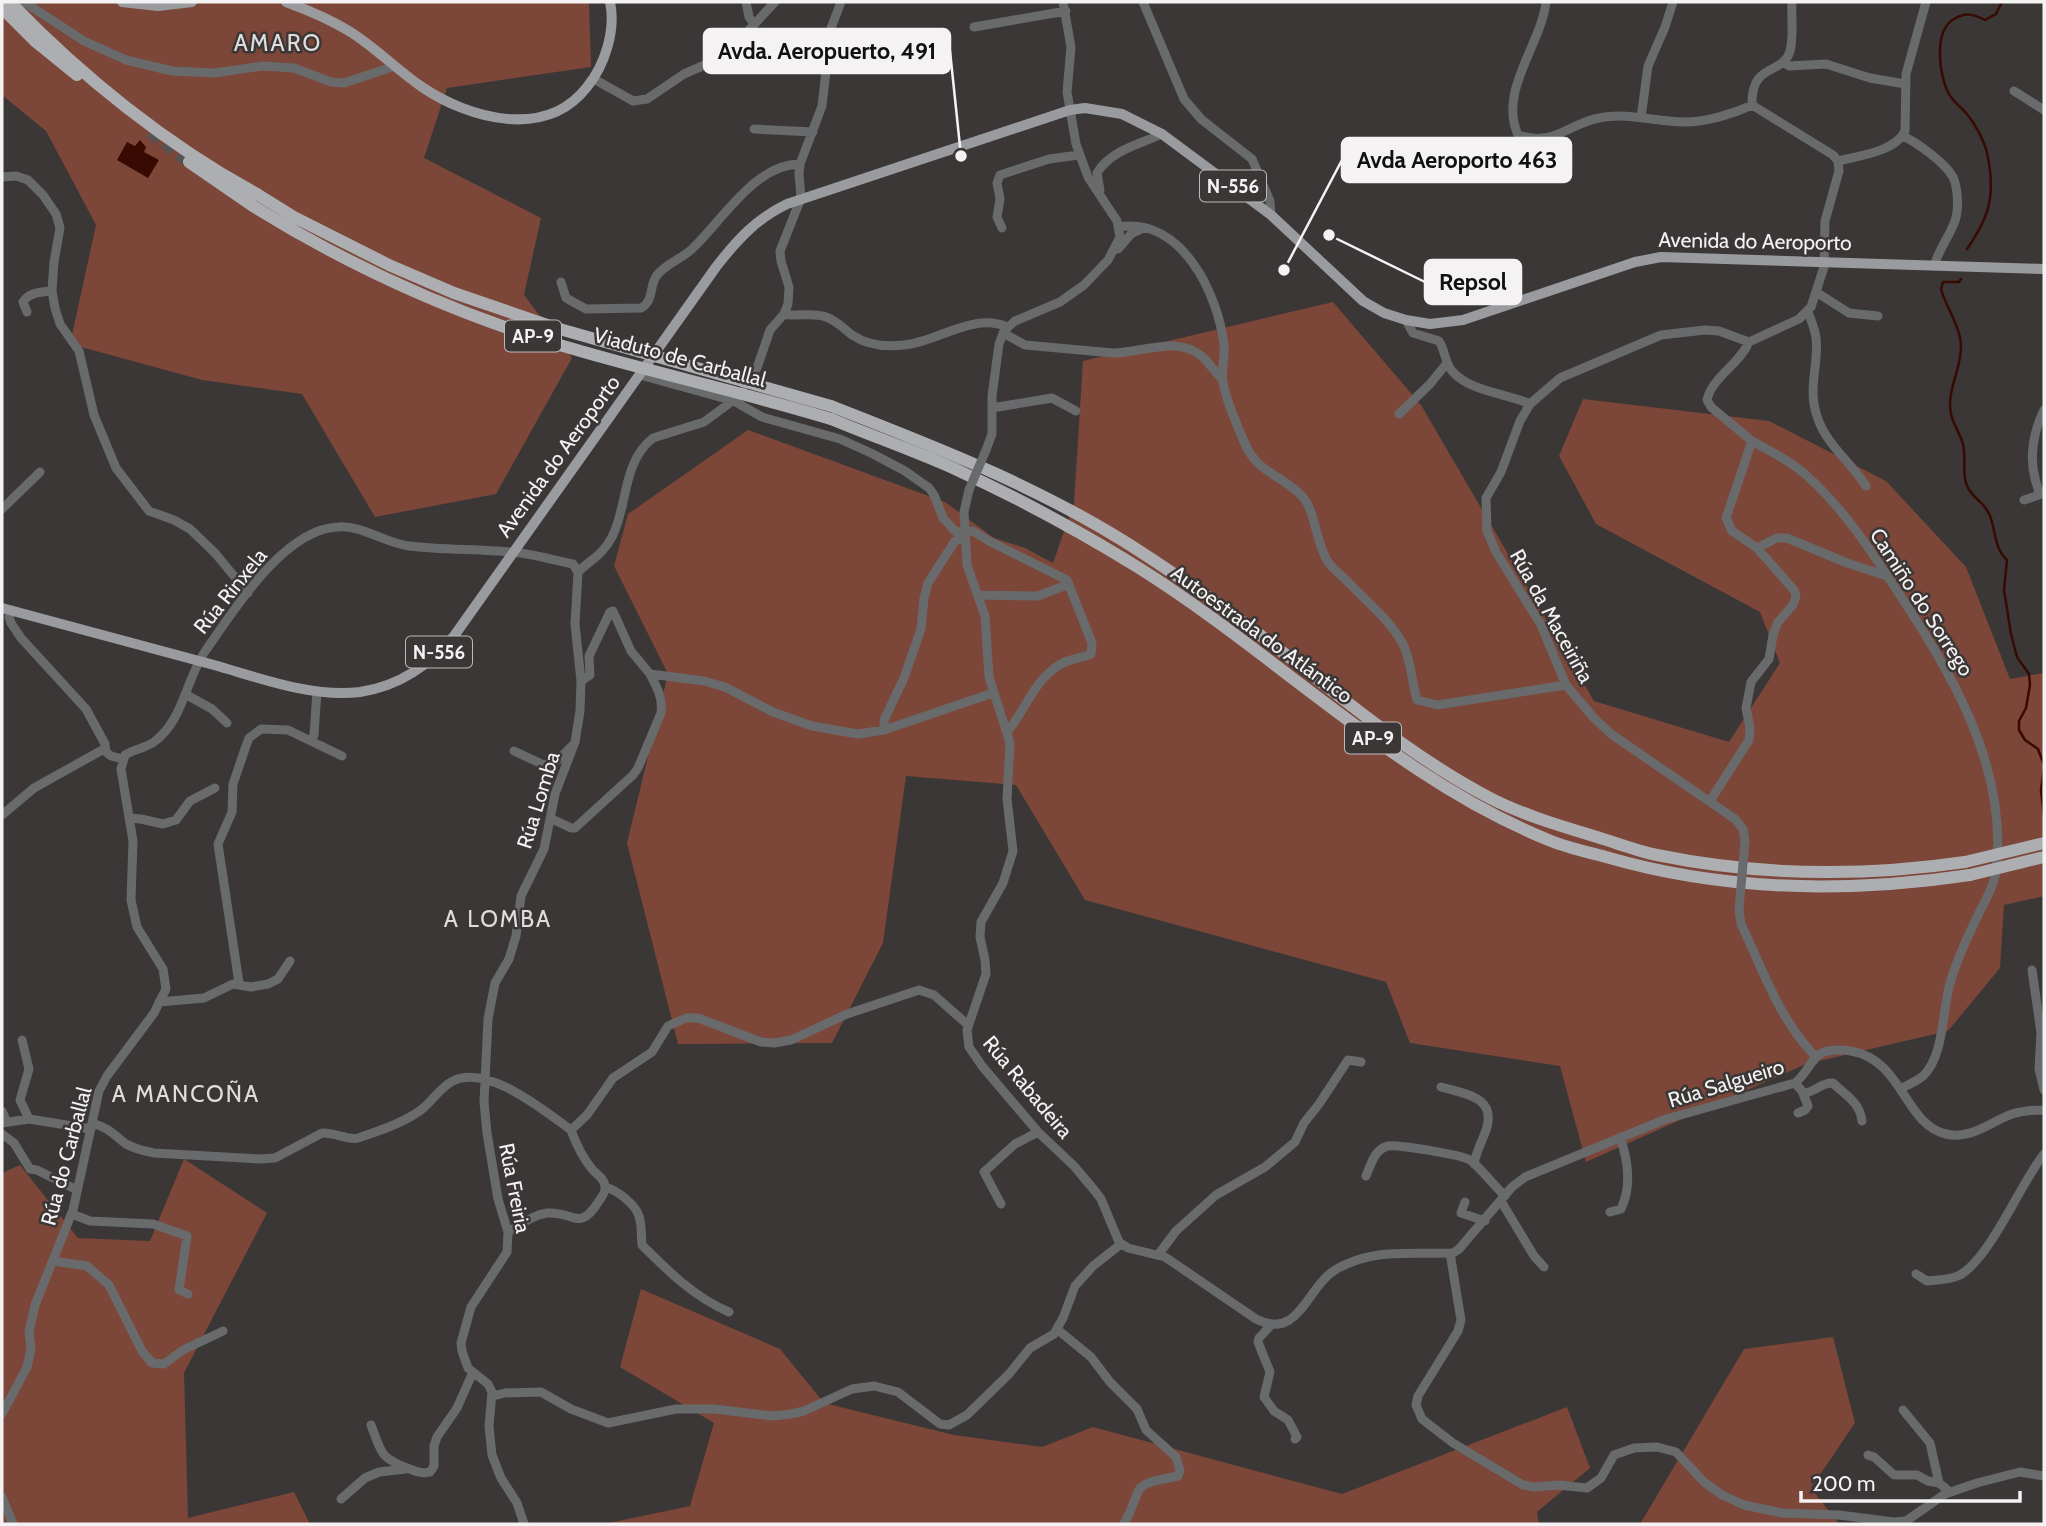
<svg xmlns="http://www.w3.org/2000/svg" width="2046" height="1526" font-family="Cabin,sans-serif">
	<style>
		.green { fill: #7c4639 }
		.water { fill: #380a02 }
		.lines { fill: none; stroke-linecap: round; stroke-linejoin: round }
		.stream { stroke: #380a02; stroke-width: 2.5 }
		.highway-tunnel { stroke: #565352; stroke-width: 12; stroke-dasharray: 12 6; stroke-linecap: butt }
		.minor { stroke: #696a6b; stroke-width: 9 }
		.major { stroke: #9a9b9e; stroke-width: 10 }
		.highway { stroke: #adaeb1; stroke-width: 12 }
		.minor-bridge { stroke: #696a6b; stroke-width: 9 }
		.highway-bridge { stroke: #adaeb1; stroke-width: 12 }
		.labels { text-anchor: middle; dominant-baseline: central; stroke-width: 5; stroke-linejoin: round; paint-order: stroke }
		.shield { fill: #3a3736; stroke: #bcbaba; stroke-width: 2 }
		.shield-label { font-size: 19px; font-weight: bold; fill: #f4f2f2 }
		.street-label { font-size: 21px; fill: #f4f2f2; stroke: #3a3736 }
		.neighbourhood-label { font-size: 23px; letter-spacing: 2px; fill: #e1dddc; stroke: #3a3736 }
		.leader { fill: none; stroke: #f4f2f2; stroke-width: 2.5 }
		.callout-dot { fill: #f4f2f2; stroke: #3a3736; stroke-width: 2.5 }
		.callout { fill: #f4f2f2; stroke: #f4f2f2; stroke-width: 2.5 }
		.callout-label { font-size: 23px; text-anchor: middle; font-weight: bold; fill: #111 }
	</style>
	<rect width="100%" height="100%" fill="#3a3736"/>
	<path class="green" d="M2 2H589L591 67 447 88 424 158 541 218 524 295 572 358 496 494 375 517 302 394 202 380 70 344 96 225 46 131 2 95Z
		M1333 302 1421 405 1594 701 1729 742 1780 663 1760 612 1596 524 1559 456 1583 399 1769 421 1886 481 1966 567 2010 679 2044 673V896L2004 905 2000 968 1948 1031 1806 1064 1586 1162 1560 1066 1410 1043 1386 982 1085 900 1016 785 906 776 883 943 832 1043 678 1044 627 843 668 674 614 566 628 514 748 430 945 502 994 538 1025 548 1053 563 1074 503 1083 361Z
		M184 1159 267 1213 184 1373 188 1518 294 1492 310 1524H2V1173L20 1165 78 1238 150 1241Z
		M641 1289 780 1349 824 1403 954 1435 1042 1447 1093 1427 1342 1494 1567 1407 1590 1468 1537 1512 1539 1524H604L690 1506 714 1423 620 1367Z
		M1833 1337 1855 1423 1811 1488 1839 1524H1640L1744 1349Z"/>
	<path class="water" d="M140 140 146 147 144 152 159 160 148 178 117 160 127 142 135 146Z"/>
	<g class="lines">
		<path class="stream" d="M1967 249C1990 216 1996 194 1987 153 1984 140 1975 124 1967 114 1961 107 1954 103 1949 94 1939 76 1933 31 1954 19 1966 12 1973 14 1985 20L1996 14 2002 2
			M1961 279 1959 282H1943L1941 289C1946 307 1960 326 1961 345 1962 369 1946 390 1951 414 1953 424 1960 433 1963 444 1967 459 1960 477 1970 491 1976 501 1984 501 1990 516 1996 531 1994 548 2007 560L2004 590 2011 634 2017 657 2029 674 2030 685 2026 708 2019 721V730L2025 740 2038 749 2044 765
			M2044 768 2041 790 2044 817"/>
		<path class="highway-tunnel" d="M150 132 189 162"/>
		<path class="minor" d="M24 2 84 41 126 60 172 71 214 73 263 66 294 68 331 82 344 83 395 66
			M746 2 749 17 754 24
			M1143 2 1184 99 1201 119 1252 159 1270 201 1271 215
			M1546 2C1541 45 1498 91 1518 135 1555 147 1567 124 1599 118 1627 112 1656 122 1685 122 1706 122 1733 114 1752 105
			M974 27 1066 11
			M1783 62 1789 66 1826 64 1870 78 1905 84
			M594 79 633 101 647 99 684 74 707 64 734 46 775 2
			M2014 91 2044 110
			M1641 118 1648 66 1665 27 1673 2
			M754 129 813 132
			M1902 136C1916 141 1946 164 1953 177 1958 188 1959 209 1955 221 1949 237 1939 249 1934 266
			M1838 161C1858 156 1895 152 1905 131L1906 74 1926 2
			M2 177 16 176 28 180 43 195 56 214 60 228 54 262 52 291 55 308 60 324 79 351 94 415 116 468 149 511 174 520 190 529 215 553 248 593
			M1100 190 1097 173C1111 150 1140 144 1162 134
			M1119 227C1182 217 1218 294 1224 345 1225 357 1221 370 1223 382 1226 401 1235 419 1242 437 1257 475 1275 470 1301 495 1316 510 1315 542 1328 562 1333 569 1341 575 1347 581 1366 601 1390 620 1403 644 1411 660 1412 683 1417 700L1437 705 1566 685
			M1002 228 997 217 1000 199 997 183 1000 175 1049 159 1079 155
			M1118 249 1131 234 1141 229
			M561 282 566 298 586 309 641 308C654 301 649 286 657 275 666 264 681 259 692 249 722 221 755 164 800 164
			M1816 292 1849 313 1878 316
			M27 312 23 302C29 292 42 292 52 291
			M1808 312C1811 320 1815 329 1816 338 1819 359 1810 382 1814 404 1820 441 1847 457 1866 486
			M784 314C797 317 813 312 826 317 837 321 843 328 852 335 867 345 887 347 904 345 937 342 974 312 1007 327
			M1406 320 1413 333 1439 341C1445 350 1445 363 1452 371 1470 392 1506 393 1530 404
			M1003 333 1025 345 1113 353C1143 353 1178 334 1204 358 1210 365 1216 373 1222 379
			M640 375 734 401 762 417 840 439 873 454 905 471 929 488 934 495 943 518 956 532 973 531 989 541 1067 580 1092 643 1091 654C1081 658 1070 659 1061 664 1034 679 1026 710 1007 732
			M745 385 757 368 770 330 784 314 788 304 789 287 781 261 780 251 801 198 799 174 800 164 822 106 831 28 841 2
			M992 408 1052 398 1076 411
			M1399 414 1430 384 1447 363
			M1752 441C1771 452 1791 461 1806 475 1841 506 1867 545 1892 583 1949 669 2009 765 1996 872 1994 886 1986 899 1980 911 1969 934 1958 956 1951 980 1942 1006 1945 1056 1923 1076 1917 1081 1908 1085 1900 1089
			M986 450 992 434V396L999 344 1004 331 1015 321 1060 302 1084 285 1108 260 1120 237 1117 221 1088 177 1076 144 1067 92 1071 47 1063 2
			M969 490 964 512 967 565 985 616 989 677 1010 743 1007 799 1013 851 1003 883 981 922 980 937 985 960 986 974 967 1030 969 1047 982 1066 1038 1132 1074 1166 1095 1191 1101 1199 1119 1242 1128 1248 1165 1257 1256 1319C1299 1341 1306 1288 1335 1270 1374 1247 1411 1255 1453 1253L1459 1249 1512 1187 1525 1177 1666 1119 1795 1083C1807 1074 1811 1057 1824 1052 1833 1049 1843 1050 1851 1051 1903 1060 1904 1124 1946 1134 1971 1140 1990 1122 2012 1114 2022 1111 2034 1110 2044 1110
			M2024 500 2039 495C2039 488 2036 485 2035 478 2029 456 2034 430 2044 410
			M2 509 40 472
			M1757 548 1777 538H1787L1847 563 1887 576
			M578 572C591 559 602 556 612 537 628 506 622 462 653 438L704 422 735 399
			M978 595 1038 596 1069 584
			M12 610 9 617 11 623 21 638 86 709 105 744 106 752 111 756 123 759
			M581 681 590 675 589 656 610 612 613 611 631 651 650 674 704 681 725 687 773 712 812 726 858 734 884 730 993 693
			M185 694 212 709 227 723
			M884 730V720L904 678 921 629 924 598 928 583 955 541 965 538
			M311 741 314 735 317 691
			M514 751 544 765 558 760 572 746
			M1710 801 1749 740 1750 728 1746 708 1751 682 1769 659 1773 635 1778 622 1793 605 1796 596 1794 590 1757 548 1732 531 1726 518 1752 441 1711 407 1707 400C1712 377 1740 364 1749 342
			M2 815 34 788 104 749
			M129 818 141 819 163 824 176 820 190 801 215 788
			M550 818 571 828H575L633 775 638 768 661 713C663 698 657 687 650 674
			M1745 841 1743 829 1735 819 1611 734 1593 717 1566 685 1541 625 1496 552 1487 531 1486 498 1501 472 1520 421 1530 404 1560 378 1661 335 1705 330 1719 331 1749 342 1799 319 1811 307 1824 267 1825 221 1839 171 1838 161 1833 155 1752 105C1751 61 1783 76 1790 51 1794 37 1791 17 1792 2
			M1739 909 1741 924C1763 970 1780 1021 1816 1057
			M2032 970 2041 1033 2039 1069 2044 1090
			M239 983 218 844 232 812 233 784 246 746 249 738 261 729 288 730 342 756
			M159 1002 204 998 233 984 251 987 268 984 278 979 290 961
			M22 1040 29 1069 20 1100 29 1119
			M1795 1083 1802 1091 1808 1106 1805 1110 1798 1113
			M1441 1087C1466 1094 1499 1097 1485 1133 1481 1143 1476 1153 1474 1164
			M1803 1093C1815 1093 1821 1082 1833 1083 1845 1095 1860 1102 1862 1121
			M2 1111 7 1122
			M2 1123 29 1119 91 1129
			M92 1123C109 1128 113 1134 126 1144 135 1149 144 1151 154 1153L259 1159 275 1158 322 1133C333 1132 350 1141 358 1138 379 1131 403 1123 421 1110 432 1102 440 1087 453 1081 488 1064 543 1110 571 1130
			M571 1130 587 1115 613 1078 652 1052 668 1026 686 1018H698L761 1042 774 1043 791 1040 847 1014 919 990 934 995 968 1025
			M2 1134 14 1143 30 1169 37 1170 77 1190
			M1366 1176C1371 1164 1375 1149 1388 1146 1397 1144 1462 1155 1470 1160 1480 1167 1494 1186 1505 1196
			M605 1187C617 1190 635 1204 639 1216 642 1225 641 1236 642 1245 668 1271 694 1297 729 1312
			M1501 1201 1534 1256 1544 1267
			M1465 1202 1461 1213 1485 1221
			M1001 1204 984 1172 1015 1144 1038 1132
			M1610 1212 1621 1209C1632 1186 1628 1160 1620 1137
			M72 1214 90 1221 153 1224 187 1236 179 1290 188 1294
			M508 1232C521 1225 532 1215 547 1213 574 1211 579 1233 599 1201 602 1197 606 1191 605 1186 605 1179 596 1174 592 1169 583 1158 576 1144 571 1130
			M1450 1253 1461 1320 1458 1331 1418 1396 1416 1405 1422 1419 1453 1443 1523 1485 1534 1487 1558 1485 1587 1488 1601 1478 1614 1455 1634 1448 1657 1447 1676 1452 1704 1482 1722 1495 1744 1505 1782 1513 1839 1515 1894 1522 1906 1521 1945 1494 1977 1483 2020 1472 2044 1476
			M1158 1255 1176 1231 1216 1195 1265 1167 1295 1142 1304 1123 1319 1104 1348 1060 1361 1062
			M53 1261 87 1266 109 1285 142 1351 152 1363 164 1364 183 1350 223 1331
			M1916 1274 1927 1281C1938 1280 1950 1280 1960 1275 1991 1257 2020 1184 2044 1154
			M1271 1325 1259 1338 1258 1342 1270 1372 1264 1397 1274 1411 1288 1420 1297 1437 1295 1439
			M1058 1330 1091 1357 1110 1382 1137 1409 1146 1430 1176 1457 1180 1470 1178 1476C1126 1486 1146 1484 1124 1524
			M493 1396 505 1393 541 1392 571 1409 608 1423 676 1409H714L773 1416 791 1414 804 1411 852 1389 874 1386 898 1392 940 1424 949 1425 967 1415 1009 1374 1030 1348 1054 1334 1063 1318 1075 1286 1093 1266 1121 1244
			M1903 1410 1930 1443 1939 1483 1950 1492
			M2 1414 27 1367 31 1349 29 1332 35 1305 73 1210 99 1091 107 1076 154 1013 166 989 163 969 137 927 131 900 133 841 121 769 125 755C134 749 146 748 154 742 184 720 186 678 206 650 234 610 284 529 338 527 363 525 384 543 409 546 442 550 477 549 510 552 531 553 552 560 573 564L578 572 575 624 581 681 580 711 575 742 555 794 544 849 521 896 516 936 509 959 495 983 488 1019 484 1102 487 1133 498 1199 508 1232 507 1252 471 1307 461 1343 462 1351 468 1368 488 1384 492 1392 489 1426 492 1455 501 1478 517 1503 524 1524
			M371 1425C382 1453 379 1457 407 1468 415 1471 421 1474 430 1472L434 1466V1446L437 1437 457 1408 473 1372
			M1868 1455 1874 1457 1894 1475H1917L1928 1481 1939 1483
			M2 1497 13 1524
			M341 1499 365 1478 379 1472 406 1469"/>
		<path class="major" d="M122 2 158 6 192 2
			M286 2C308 10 329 19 349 31 375 47 397 70 422 87 469 119 546 140 587 87 605 65 616 30 610 2
			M2 608C72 627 143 646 214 665 260 678 312 698 360 692 400 686 429 665 454 636L716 267C737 240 756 219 787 204L1070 110 1085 108 1122 114 1162 134 1271 215 1363 301 1384 313 1406 320 1430 324 1463 320 1635 262 1661 257 2044 269"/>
		<path class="highway" d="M10 2C81 76 167 145 257 194
			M2 8 35 41 77 75
			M189 162 253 206
			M831 406C939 448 1047 490 1144 554 1179 577 1215 601 1248 626 1328 685 1402 752 1490 798 1523 815 1561 826 1597 837 1617 843 1637 851 1657 855 1760 876 1862 877 1965 862
			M831 419C872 436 915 451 955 469 1018 498 1081 532 1139 568 1236 629 1322 706 1417 769 1459 797 1504 822 1551 841 1568 848 1588 852 1606 857 1723 891 1849 893 1970 875"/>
		<path class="minor-bridge" d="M969 490 986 450
			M1739 909 1745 841"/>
		<path class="highway-bridge" d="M257 194 294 217 389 265 454 293 556 328 831 406
			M253 206C346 264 449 311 553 343 645 371 739 391 831 419
			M1965 862 2044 843
			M1970 875 2044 857"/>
	</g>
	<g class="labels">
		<g class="shield">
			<rect x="1200" y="170.5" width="66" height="31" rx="5"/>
			<rect x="505" y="320.5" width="56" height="31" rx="5"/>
			<rect x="406" y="636.5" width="66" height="31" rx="5"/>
			<rect x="1345" y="722.5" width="56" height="31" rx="5"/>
		</g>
		<g class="shield-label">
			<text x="1233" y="186">N-556</text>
			<text x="533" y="336">AP-9</text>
			<text x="439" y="652">N-556</text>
			<text x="1373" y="738">AP-9</text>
		</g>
		<g class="street-label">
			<text transform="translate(1755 241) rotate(1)">Avenida do Aeroporto</text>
			<text transform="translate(680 357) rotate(15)">Viaduto de Carballal</text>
			<text transform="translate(558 456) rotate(-54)">Avenida do Aeroporto</text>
			<text transform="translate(230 591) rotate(-51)">Rúa Rinxela</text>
			<text transform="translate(1922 602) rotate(57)">Camiño do Sorrego</text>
			<text transform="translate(1552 616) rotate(61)">Rúa da Maceiriña</text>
			<text transform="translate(1262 634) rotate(36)">Autoestrada do Atlántico</text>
			<text transform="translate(538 800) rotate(-73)">Rúa Lomba</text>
			<text transform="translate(1726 1083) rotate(-17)">Rúa Salgueiro</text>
			<text transform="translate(1028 1087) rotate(50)">Rúa Rabadeira</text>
			<text transform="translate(66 1156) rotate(-75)">Rúa do Carballal</text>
			<text transform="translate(515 1188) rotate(79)">Rúa Freiria</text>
		</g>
		<g class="neighbourhood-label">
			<text x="278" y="43">AMARO</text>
			<text x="498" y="919">A LOMBA</text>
			<text x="186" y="1094">A MANCOÑA</text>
		</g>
	</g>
	<path class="leader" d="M961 156L950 51M1284 270L1342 160M1329 235L1425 282"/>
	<g class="callout-dot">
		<circle cx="961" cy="156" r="7"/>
		<circle cx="1284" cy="270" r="7"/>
		<circle cx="1329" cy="235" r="7"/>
	</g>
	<g class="callout">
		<rect x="704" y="29" width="246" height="44" rx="7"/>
		<rect x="1342" y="138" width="229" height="44" rx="7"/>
		<rect x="1425" y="260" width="96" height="44" rx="7"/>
	</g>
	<g class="callout-label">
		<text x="827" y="59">Avda. Aeropuerto, 491</text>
		<text x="1457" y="168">Avda Aeroporto 463</text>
		<text x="1473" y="290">Repsol</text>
	</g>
	<rect width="2046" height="1526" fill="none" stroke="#f4f2f2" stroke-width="7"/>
	<path d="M1801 1491v10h219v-10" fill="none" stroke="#f4f2f2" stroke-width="3.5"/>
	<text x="1812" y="1491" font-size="21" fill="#f4f2f2" stroke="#3a3736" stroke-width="5" paint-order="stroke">200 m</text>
</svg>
